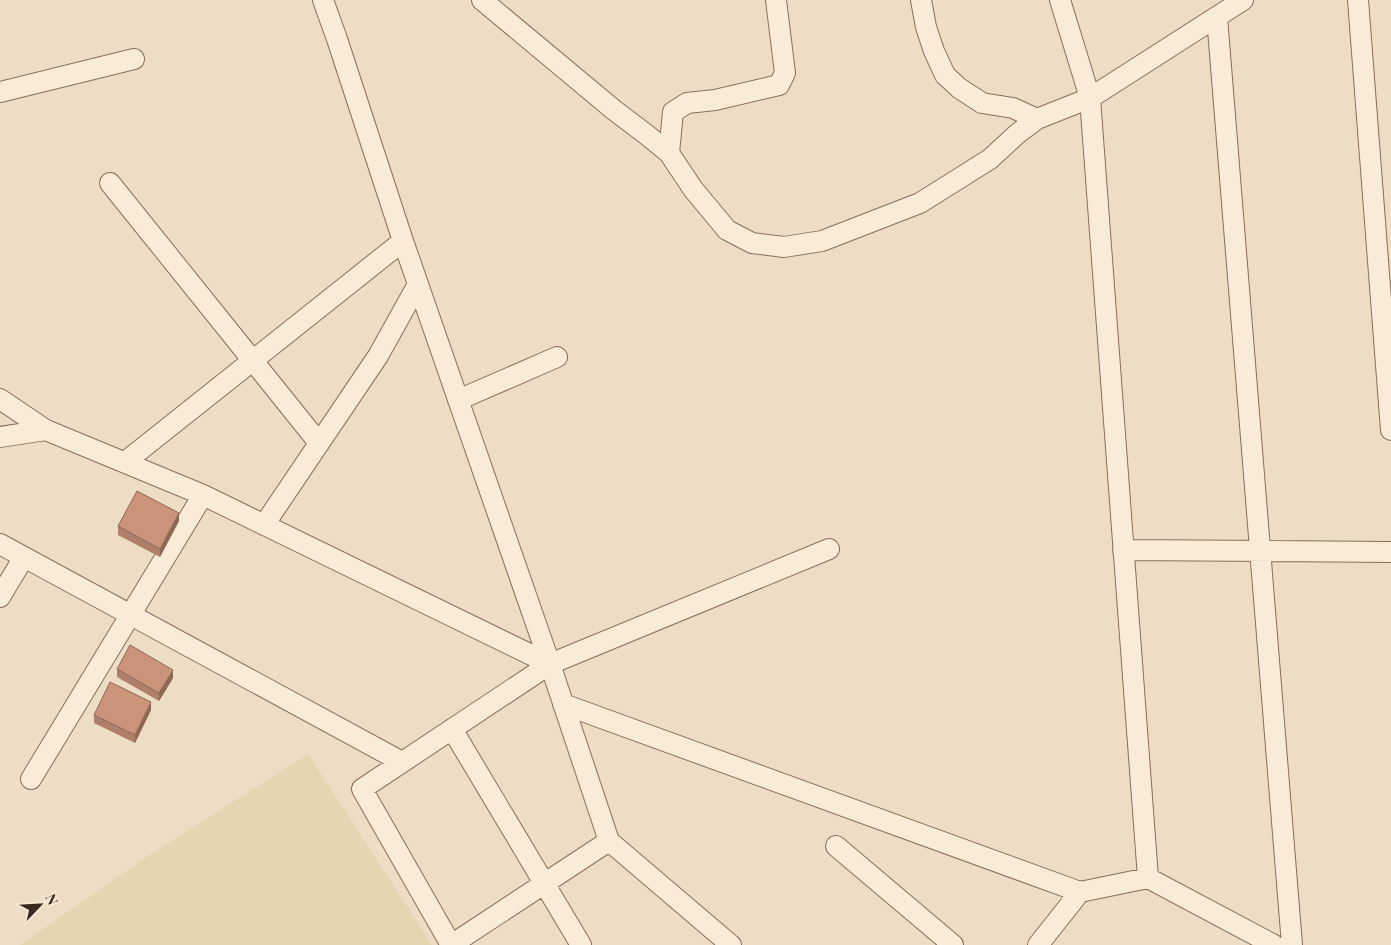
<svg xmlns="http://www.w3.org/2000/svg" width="1391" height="945" font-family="'Playfair Display',serif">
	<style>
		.farmland { fill: #e3d6b1 }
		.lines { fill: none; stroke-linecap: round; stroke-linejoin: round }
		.minor-casing { stroke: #886e5b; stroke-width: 22 }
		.minor { stroke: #f8ebd7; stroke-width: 20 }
		.wall { fill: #af7f69 }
		.shaded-wall { fill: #8e6855 }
		.building { fill: #cb947a; stroke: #8e6855 }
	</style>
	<rect width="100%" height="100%" fill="#edddc4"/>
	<path class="farmland" d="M308 754 432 945H20L148 856Z"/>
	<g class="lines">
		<g class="minor-casing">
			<path id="minor" d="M323 0 337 39 403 241 550 664 609 841 731 945
				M482 0 614 110 647 135 669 153 693 189 727 230 752 243 784 247 822 241 920 203 990 159 1017 134 1037 119 1090 98 1243 0
				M921 0 926 27 934 51 945 75 959 88 982 103 1013 108 1037 119
				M1060 0 1090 98 1148 878
				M1358 0 1391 430
				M1217 17 1292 945
				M0 92 134 59
				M669 153 673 112 687 103 715 100 779 85 785 73 776 0
				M110 183 319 443
				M0 399 46 430
				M458 400 557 357
				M0 437 46 430 203 495 550 664
				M125 462 403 241
				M264 525 378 356 418 284
				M0 544 402 762
				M1123 550 1391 552
				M0 597 24 557
				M563 704 1080 892 1148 878 1274 945
				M452 729 581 945
				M31 779 203 495
				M836 846 953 945
				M451 945 362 789 550 664 829 549
				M451 945 609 841
				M1038 945 1080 892"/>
		</g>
		<use href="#minor" class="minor"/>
	</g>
	<path class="wall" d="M179 521 160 557 118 535V526Z
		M117 669 173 678 159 701 117 677Z
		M151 710 135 743 94 723V715Z"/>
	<path class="shaded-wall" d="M179 513V521L160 557V549Z
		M173 670V678L159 701V693Z
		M151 702V710L135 743V735Z"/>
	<path class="building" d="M137 491 179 513 160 549 118 526Z
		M130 645 173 670 159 693 117 669Z
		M110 682 151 702 135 735 94 715Z"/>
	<g transform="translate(40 905) rotate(65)" stroke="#f5e8d3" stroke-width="4" paint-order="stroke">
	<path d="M0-4L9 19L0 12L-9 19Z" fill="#38281e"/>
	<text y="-8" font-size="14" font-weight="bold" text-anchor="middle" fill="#38281e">N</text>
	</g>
</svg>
